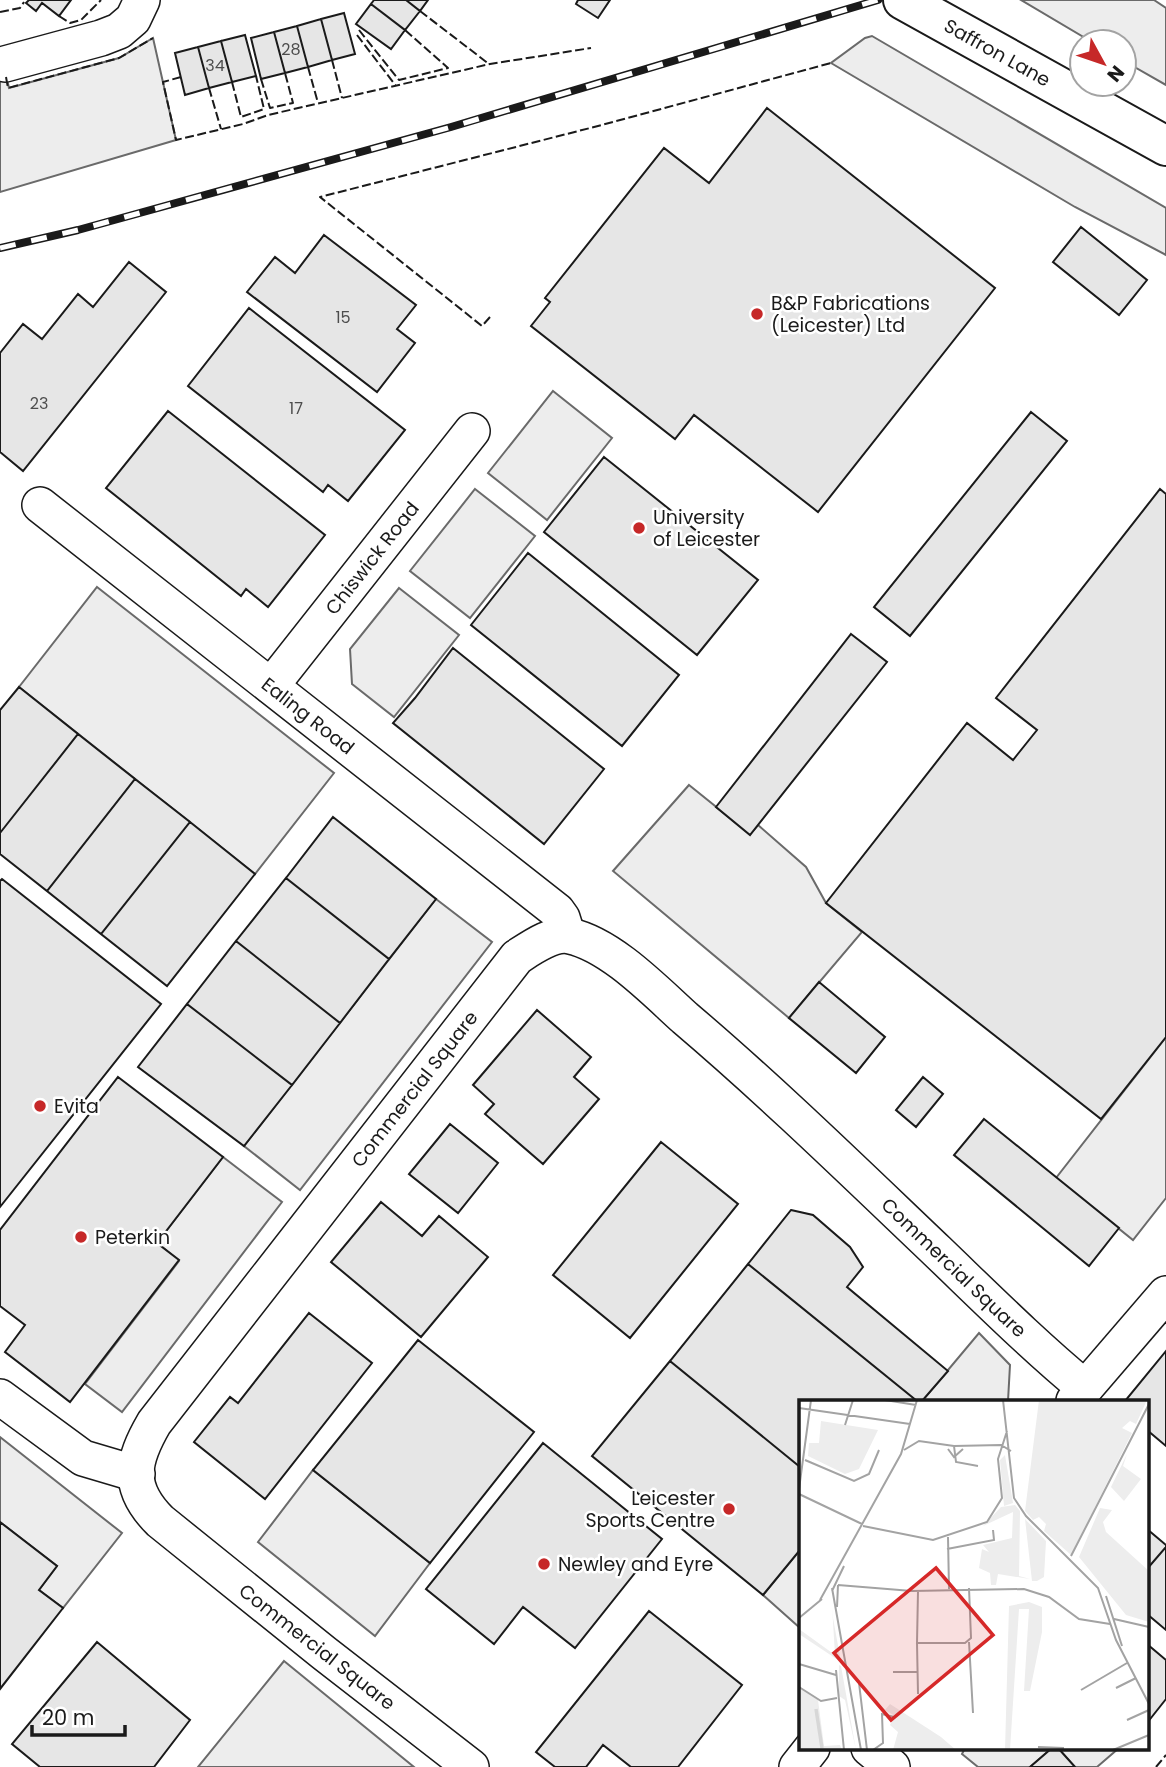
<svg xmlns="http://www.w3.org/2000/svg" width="1166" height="1767" font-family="Poppins,sans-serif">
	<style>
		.built { fill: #ededed; stroke: #6a6a6a; stroke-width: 2 }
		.building { fill: #e6e6e6; stroke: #1a1a1a; stroke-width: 2 }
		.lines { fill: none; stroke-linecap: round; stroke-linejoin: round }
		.minor-casing { stroke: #1a1a1a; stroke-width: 38 }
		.major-casing { stroke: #1a1a1a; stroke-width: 42 }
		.minor { stroke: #fff; stroke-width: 35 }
		.major { stroke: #fff; stroke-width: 38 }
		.rail-casing { stroke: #1a1a1a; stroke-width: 8 }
		.rail { stroke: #fff; stroke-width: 5; stroke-dasharray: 16; stroke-linecap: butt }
		.fence { stroke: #1a1a1a; stroke-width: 2; stroke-dasharray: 9 3.5; stroke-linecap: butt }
		.poi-dot { fill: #c62828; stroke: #fff; stroke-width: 2.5 }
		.labels { text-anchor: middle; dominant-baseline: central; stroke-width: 5; stroke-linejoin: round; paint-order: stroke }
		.number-label { font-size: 16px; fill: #4d4d4d }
		.street-label { font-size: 19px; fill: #1a1a1a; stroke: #fff }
		.poi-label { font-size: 19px; fill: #1a1a1a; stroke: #fff; text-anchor: start }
		.inset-river { fill: none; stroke: #d7d7d7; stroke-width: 3.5 }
		.inset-road { fill: none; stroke: #a3a3a3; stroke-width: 2 }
		.view { fill: #d62828; fill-opacity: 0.15; stroke: #d62828; stroke-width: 3.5 }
		.inset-edge { fill: none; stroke: #1a1a1a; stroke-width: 3.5 }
	</style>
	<rect width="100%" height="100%" fill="#fff"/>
	<path class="built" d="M1021 0H1154L1166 8V85L1124 61V42H1092Z
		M872 36 1166 208V255L1075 207 831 63 865 38Z
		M153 38 176 140 0 192V49L9 88 119 58Z
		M553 391 612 438 547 520 488 473Z
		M475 489 535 536 470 618 410 571Z
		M97 587 334 773 255 874 19 687Z
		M399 588 459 635 394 717 352 684 350 649Z
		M689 785 750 834 758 825 806 867 826 903 862 932 789 1018 613 871Z
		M436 899 492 942 300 1190 244 1146Z
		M1166 1037V1198L1133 1240 1056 1178Z
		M223 1157 282 1202 122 1412 85 1384 179 1261 157 1243Z
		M979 1333 1010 1365 1008 1401H922Z
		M0 1437 122 1533 63 1608 39 1590 57 1566 0 1522Z
		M313 1470 430 1563 375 1636 258 1542Z
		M800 1550V1628L763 1595Z
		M284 1661 414 1767H198Z
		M965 1748H1052L1030 1767H978L962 1754Z
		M1058 1748H1119L1097 1767H1075Z"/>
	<path class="building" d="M29 0H71L59 16 42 3 36 11 26 3Z
		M374 0H406L420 11 405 30 371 4Z
		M406 0H428L420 11Z
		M578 0H610L598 18 576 4Z
		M371 4 405 30 391 49 356 24Z
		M344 13 355 54 332 60 321 19Z
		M321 19 332 60 308 67 297 26Z
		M297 26 308 67 285 73 274 32Z
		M274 32 285 73 261 79 251 38Z
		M245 35 256 76 232 82 221 41Z
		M221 41 232 82 209 88 198 47Z
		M198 47 209 88 185 95 175 53Z
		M767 108 995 288 818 512 694 415 675 439 531 326 550 302 545 298 664 148 709 183Z
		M1081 227 1147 280 1119 315 1053 262Z
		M324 235 416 305 397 329 415 343 377 392 247 292 275 257 295 273Z
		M129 262 166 292 23 471 0 452V353L23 324 42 339 78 294 93 307Z
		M249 308 405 430 348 501 328 485 323 492 188 386Z
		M168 411 325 535 268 607 246 589 241 596 106 488Z
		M1031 412 1067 441 910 636 874 607Z
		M604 457 758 580 697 655 544 532Z
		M1160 489 1166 494V1037L1101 1119 826 903 967 723 1013 760 1037 730 996 698Z
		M528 553 679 675 622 746 471 625Z
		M851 634 887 662 750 835 716 807Z
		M453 648 604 769 544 844 393 723 415 698Z
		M19 687 78 734 0 833V710Z
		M78 734 135 779 47 891 0 854V833Z
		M135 779 190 822 101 934 47 891Z
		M333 817 436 899 389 959 286 878Z
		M190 822 255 874 167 986 101 934Z
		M286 878 389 959 340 1023 236 941Z
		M2 879 161 1004 0 1207V881Z
		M236 941 340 1023 292 1085 187 1004Z
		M819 982 885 1037 856 1073 789 1018Z
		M187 1004 292 1085 244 1146 138 1067Z
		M537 1010 591 1057 574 1077 599 1099 543 1164 485 1114 494 1104 473 1085Z
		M118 1077 223 1157 157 1243 179 1260 70 1402 5 1352 25 1325 0 1306V1230Z
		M923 1077 943 1094 916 1127 896 1110Z
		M984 1119 1119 1228 1089 1266 954 1155Z
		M450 1124 498 1163 458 1213 409 1174Z
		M661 1142 738 1204 630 1338 553 1275Z
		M381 1202 422 1236 439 1216 488 1257 421 1337 331 1262Z
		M791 1210 813 1215 850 1247 863 1267 847 1287 948 1371 922 1401H917L748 1264Z
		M748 1264 917 1401H800V1467L670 1361Z
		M309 1313 372 1363 265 1499 194 1442 230 1397 238 1403Z
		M418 1340 534 1432 430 1563 313 1470Z
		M1166 1351V1446L1147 1430V1401H1125Z
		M670 1361 800 1467V1550L763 1595 592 1456Z
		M543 1443 662 1539 575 1648 523 1607 494 1644 426 1589Z
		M0 1522 57 1566 39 1590 63 1608 0 1689Z
		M1147 1529 1166 1545V1547L1147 1569Z
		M1166 1547V1630L1147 1614V1569Z
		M649 1611 742 1685 678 1767H631L603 1745 586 1767H555L536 1752Z
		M97 1642 190 1720 154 1767H40L12 1744Z
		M1147 1644 1166 1660V1699L1147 1723Z
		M1052 1748H1058L1075 1767H1030Z"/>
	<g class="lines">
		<g class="minor-casing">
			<g id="minor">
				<path d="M5 64 101 38 119 31 133 19 142 0"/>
				<path id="s1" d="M40 505 557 911 562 918 567 934"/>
				<path id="s2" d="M271 686 472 431"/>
				<path d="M0 1397 83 1458 137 1474"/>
				<path d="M1074 1401 1166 1294"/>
				<path d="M869 1748 892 1767"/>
				<path id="s3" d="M471 1767 324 1653 160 1521C126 1487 132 1461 154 1423L517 957C531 948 553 932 570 936 611 945 654 990 685 1018 772 1092 854 1172 937 1251 986 1298 1033 1345 1085 1388"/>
				<path d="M797 1767 812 1748"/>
			</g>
		</g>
		<g class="major-casing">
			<g id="major">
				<path id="s4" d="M903 0 1166 146"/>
			</g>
		</g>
		<use href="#minor" class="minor"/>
		<use href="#major" class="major"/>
		<g class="rail-casing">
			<path id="rail" d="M0 248 78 230 451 127 878 0"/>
		</g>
		<use href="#rail" class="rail"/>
		<path class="fence" d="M420 11 489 64
			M0 12 20 8 24 2
			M59 16 70 23 81 20 101 0
			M359 30 399 80 448 68 405 30
			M357 35 396 86
			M332 60 342 98
			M308 67 318 103
			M6 77 8 88 119 58 153 38
			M181 77 163 82 176 140 243 124 268 115 490 64 591 48
			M261 79 270 108 293 103 285 73
			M232 82 241 117 264 109 256 76
			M209 88 221 129
			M490 317 482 326 320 197 598 126 831 63
			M1156 1767 1166 1755"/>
	</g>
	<g class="poi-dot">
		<circle cx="757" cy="314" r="7"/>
		<circle cx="639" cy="528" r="7"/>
		<circle cx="40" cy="1106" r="7"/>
		<circle cx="81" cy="1237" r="7"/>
		<circle cx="729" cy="1509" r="7"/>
		<circle cx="544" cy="1564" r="7"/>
	</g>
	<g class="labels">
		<g class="number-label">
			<text x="291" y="49">28</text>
			<text x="215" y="65">34</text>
			<text x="343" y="317">15</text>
			<text x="39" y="403">23</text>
			<text x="296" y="408">17</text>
		</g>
		<g class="street-label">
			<text stroke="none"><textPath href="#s4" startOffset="108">Saffron Lane</textPath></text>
			<text stroke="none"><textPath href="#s2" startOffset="163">Chiswick Road</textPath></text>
			<text stroke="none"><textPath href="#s1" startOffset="341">Ealing Road</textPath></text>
			<text stroke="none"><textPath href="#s3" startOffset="929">Commercial Square</textPath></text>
			<text stroke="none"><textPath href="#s3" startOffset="1664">Commercial Square</textPath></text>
			<text transform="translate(317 1647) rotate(38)">Commercial Square</text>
		</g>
		<g class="poi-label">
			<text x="771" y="303">B&amp;P Fabrications<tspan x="771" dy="22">(Leicester) Ltd</tspan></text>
			<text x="653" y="517">University<tspan x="653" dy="22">of Leicester</tspan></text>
			<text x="54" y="1106">Evita</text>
			<text x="95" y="1237">Peterkin</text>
			<text x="715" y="1498" text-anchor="end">Leicester<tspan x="715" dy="22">Sports Centre</tspan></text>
			<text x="558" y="1564">Newley and Eyre</text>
		</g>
	</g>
	<g transform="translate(799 1400)">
		<rect width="350" height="350" fill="#fff"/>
		<path d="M240 0H348L337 24 331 21 323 28 333 33 272 155 245 131 247 124 240 117 234 120 226 111ZM22 21 79 30 60 69 46 74 9 56 10 43H20ZM328 54 324 66 342 79 325 101 312 87ZM206 55 214 103 205 106 201 60ZM216 105 221 111 220 176 231 179 199 174 197 185H192L191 173 180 168 183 149 190 152 184 145 213 138 214 112 184 126 202 107ZM301 108 313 110 304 122 307 132 350 171V222L327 215 280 157ZM226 119 247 141 245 177 238 181H233ZM230 202 243 207V232L231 291H225L230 209H220L211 350H206L210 206ZM33 205 34 218 42 262 0 234V229L36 255ZM40 265 42 266 57 350 46 300 40 296ZM0 288 19 300 25 346 41 345 43 350H0ZM91 304 142 337 157 350H94L99 332 91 325 96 316 86 310Z" fill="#ededed"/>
		<path class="inset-river" d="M17 309 23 348"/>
		<path class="inset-road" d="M86 0 117 5M204 0 215 98 227 116 299 188 317 240 350 304M0 8 111 24M46 25 54 0M155 46 157 62 179 66M149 49 155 57 164 49M105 50 120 41 155 46 202 45 212 51M6 60 55 81 70 74 80 50M0 89 12 0M0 94 63 124M64 126 134 140 188 122 203 98 199 59 208 31M149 137 150 189M148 149 195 140 194 130M272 156 350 4M39 185 113 191 225 189 250 197 280 219 311 224M33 188 62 350M33 191 45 166M119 191 118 243H166L172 238 170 188M307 196 323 246M21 200 102 54 118 0M38 207 39 185M0 218 23 199M315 219 350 227M170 242 174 313M118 243 119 294M0 264 37 275M37 270 45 350M94 272H118M60 283 68 350M0 287 22 301 38 298M317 288 337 278M282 290 328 263M328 320 350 310M239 347 265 348M74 350 84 343 83 314 95 317M314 350 350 335"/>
		<path class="view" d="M137 168 194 235 92 320 35 253Z"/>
		<rect width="350" height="350" class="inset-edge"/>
	</g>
	<g transform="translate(1103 63) rotate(130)"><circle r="33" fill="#ffffff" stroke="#a3a3a3" stroke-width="2"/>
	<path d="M0-5L12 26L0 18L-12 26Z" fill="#c62828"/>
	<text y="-10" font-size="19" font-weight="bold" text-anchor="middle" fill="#1a1a1a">N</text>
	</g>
	<path d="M32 1725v10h93v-10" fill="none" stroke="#1a1a1a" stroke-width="3.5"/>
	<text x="42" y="1725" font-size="21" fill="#1a1a1a" stroke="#ffffff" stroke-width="5" paint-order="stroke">20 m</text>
</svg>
